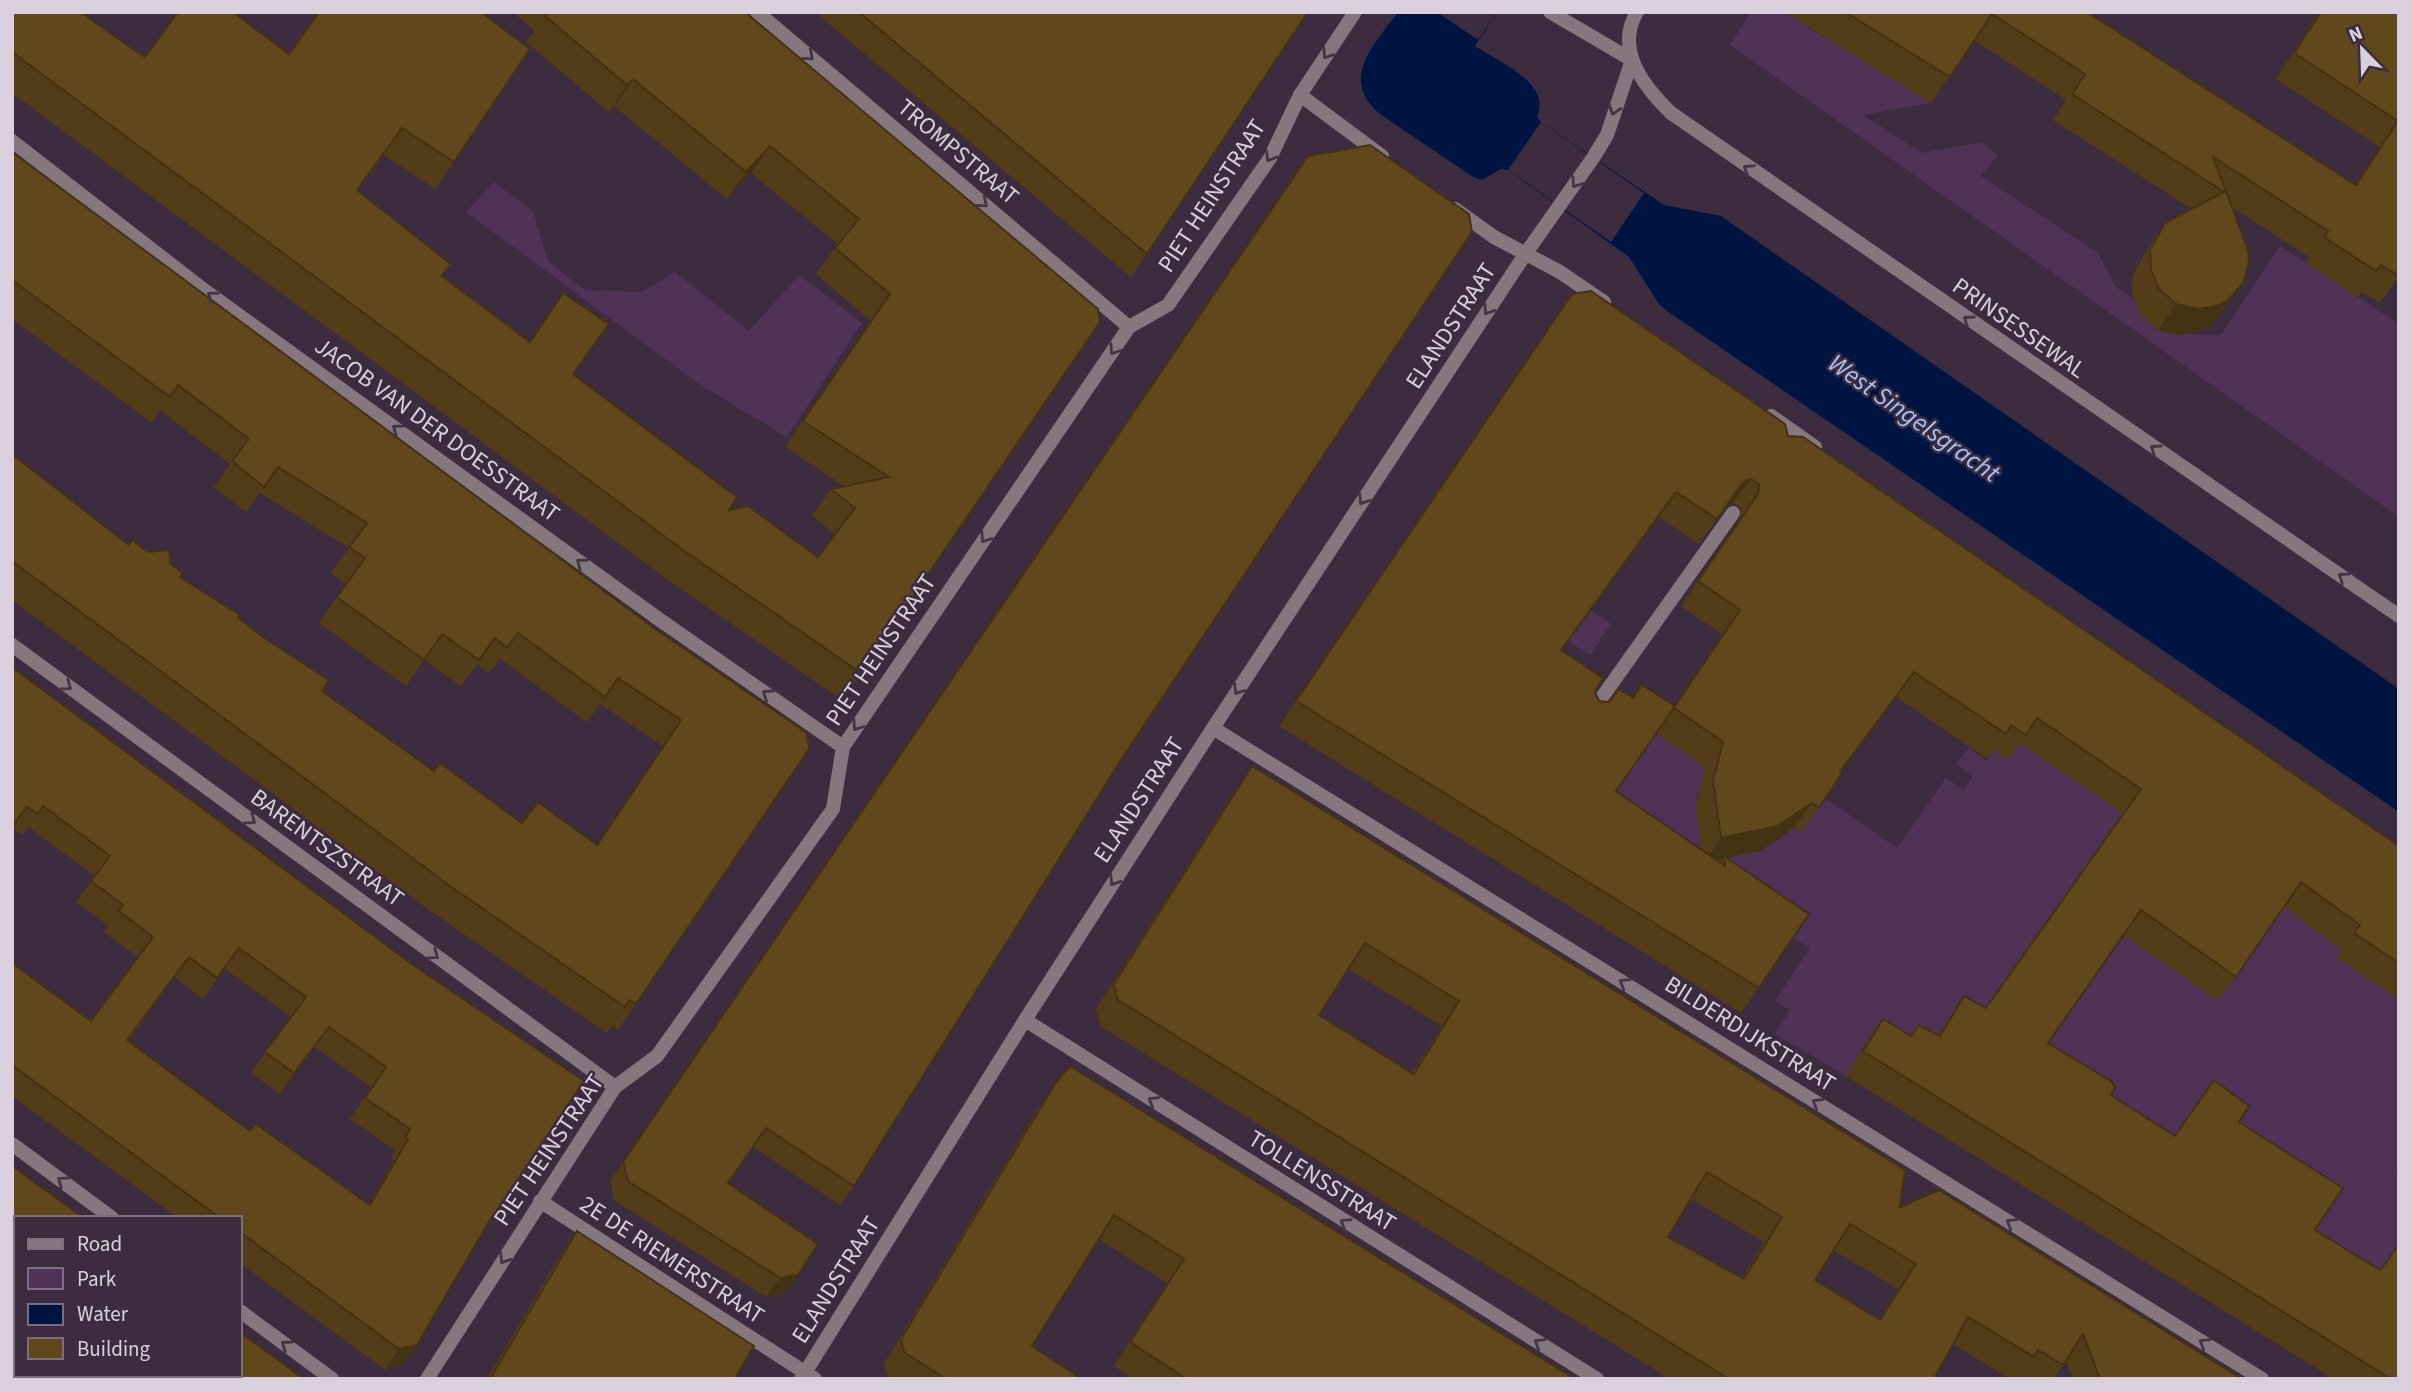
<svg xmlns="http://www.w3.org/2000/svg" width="2411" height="1391" font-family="'Source Sans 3',sans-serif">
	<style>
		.green { fill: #513257 }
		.water { fill: #001441 }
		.pier { fill: #3d2c40 }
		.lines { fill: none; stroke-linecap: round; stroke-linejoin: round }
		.service { stroke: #85777d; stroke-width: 14 }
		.pedestrian { stroke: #85777d; stroke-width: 14 }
		.minor { stroke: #85777d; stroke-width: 14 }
		.wall { fill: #533d18; fill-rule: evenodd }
		.shaded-wall { fill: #443214 }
		.building { fill: #61471c; stroke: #443214; stroke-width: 2; fill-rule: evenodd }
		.oneway { stroke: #443446 }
		.labels { text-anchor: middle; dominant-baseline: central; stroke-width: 5; stroke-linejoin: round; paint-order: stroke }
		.street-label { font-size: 24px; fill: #dad0dd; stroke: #3d2c40 }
		.water-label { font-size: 26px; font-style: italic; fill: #a2c3fa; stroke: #3d2c40 }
	</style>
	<rect width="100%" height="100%" fill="#3d2c40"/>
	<path class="green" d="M1751 12H1784L1931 103 1863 115 1922 153 1982 142 1998 155 1981 176 2098 253 2116 287 2184 334 2221 335 2280 246 2399 324V517L1730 45Z
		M494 182 533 211 548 261 585 290 642 292 675 272 749 331 799 275 862 323 787 437 702 386 466 212Z
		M1545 579 1611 624 1590 655 1568 641Z
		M1657 731 1710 770 1697 795 1698 818 1760 851 1781 838 1790 825 1825 798 1897 848 1946 778 1964 790 1973 777 1956 764 1969 748 1987 761 1994 750 2026 733 2124 814 1969 1033 1923 1061 1865 1044 1846 1076 1775 1034 1790 1010 1775 1001 1810 948 1596 819Z
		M2199 831 2399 967V1172L2395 1178 2399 1181V1268L2362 1295 2023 1079Z"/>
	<path class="water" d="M1398 12H1497L1475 46C1499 62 1552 83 1537 117L1541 122 1664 205 1721 216 2399 689V812L1667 311 1659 304 1629 257 1508 170 1501 169 1482 180 1473 177 1380 114C1338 79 1375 44 1398 12Z"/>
	<path class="pier" d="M1437 12H1497L1478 40Z
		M1541 122 1644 193 1611 242 1508 170Z"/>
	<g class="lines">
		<path class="service" d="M1588 717 1733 513"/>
		<path class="pedestrian" d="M1300 95 1382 156
			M1455 209 1494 237"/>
		<path class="minor" d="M757 12 1129 327
			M1550 12 1632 60
			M1637 12C1614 50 1645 88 1671 113L2399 616
			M12 141 204 290 660 620 843 747
			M1494 237 1560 272 1604 302
			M1771 416 1815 447
			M12 645 615 1087
			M1213 728 2262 1379
			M1025 1020 1597 1379
			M12 1144 112 1218
			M540 1201 815 1379
			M240 1311 332 1379
			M427 1379 615 1087 657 1056 833 809 843 747 1129 327 1168 305 1270 158 1300 95 1355 12
			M801 1379 1025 1020 1213 728 1526 253 1593 158 1607 135 1632 60"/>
	</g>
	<path class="wall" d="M12 12 145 57 289 54 454 162 435 189 384 155 357 190 442 276 574 374 729 510 818 557 835 534 812 516 831 489 844 486 785 447 871 321 816 274 838 244 751 173 727 199 614 106 609 112 526 42 535 31 513 12H745L1098 309 861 673 842 700 664 577 12 93Z
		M815 12H1308L1131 277Z
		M1785 12H2087L2355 185 2380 147 2276 79 2319 12H2399V276L2380 303 2362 292 2358 297 2306 263 2309 257 2232 207 2225 308 2211 326 2201 331 2179 335 2158 330 2141 315 2133 296 2132 276 2147 250 2165 223 2192 209 2053 120 2066 100 1974 40 1931 103Z
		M12 152 654 628 807 733 636 1004 618 1030 612 1026 607 1033 432 912 12 600V454L129 545 148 552 171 564 180 577 238 618 322 691 434 771 522 823 597 845 663 746 600 704 587 722 500 659 489 673 477 664 461 686 424 660 406 686 319 623 346 584 331 573 349 548 260 493 246 512 214 487 230 464 160 410 152 423 12 319Z
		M1308 156 1121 760 854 1186 840 1205 753 1147 728 1183 818 1244 784 1294 766 1297 614 1200 610 1181Z
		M1555 319 1788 436 2399 846V1000L2337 957 2342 950 2284 907 2218 1001 2124 935 2048 1043 2111 1095 2175 1136 2239 1122 2315 1230 2399 1379H2334L1846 1076 1865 1043 1883 1019 1911 1036 1938 1035 1964 996 1986 1008 2124 814 2020 743 2008 760 1994 750 1988 759 1896 697 1841 772 1842 773 1801 833 1794 828 1760 851 1726 858 1809 914 1741 1013 1279 726ZM1733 503 1741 508V519L1681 606 1723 635 1674 706 1633 698 1609 702 1599 701 1595 692 1561 650 1659 517 1699 544 1726 507ZM1656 733 1705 767 1696 806 1702 850 1616 791Z
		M12 667 409 962 487 1225 417 1345 402 1365 385 1370 240 1263V1218H178L12 1096V963L91 1021 138 957 104 932 109 926 76 902 95 876 28 827 23 835 12 828ZM225 969 291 1017 251 1073 280 1094 315 1047 371 1087 350 1119 395 1150 391 1158 394 1160 369 1204 250 1131 128 1041 175 977 203 999Z
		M1252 766 1900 1207 2242 1379H2073L2066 1361 2054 1379H2027L2021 1375 2019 1379H2010L1953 1344 1934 1379H1670L1100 1026 1096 1009 1235 791ZM1348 969 1442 1026 1412 1073 1319 1015ZM1691 1199 1764 1242 1742 1278 1668 1237ZM1833 1250 1898 1289 1879 1320 1815 1280Z
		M1055 1084 1575 1379H1134L1114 1366 1167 1283 1099 1239 1032 1346 1082 1379H893L887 1375 885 1362 1039 1107Z
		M12 1166 16 1218V1301L12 1299Z
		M2399 1172V1181L2394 1178Z
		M577 1231 735 1379H487L559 1257Z"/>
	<path class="shaded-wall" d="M633 79 614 106 609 112 627 85Z
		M770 146 751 173 727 199 746 172Z
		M2244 282 2225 308 2211 326 2201 331 2179 335 2158 330 2176 304Z
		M1751 479 1733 503 1726 507 1699 544 1743 482Z
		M1914 672 1896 697 1823 797 1840 772Z
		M1812 803 1794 828 1760 851 1724 858V856L1722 859 1704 863 1721 838Z
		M329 1027 315 1047 280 1094 294 1073Z
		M798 1275 784 1294 766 1297 780 1278Z
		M417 1345 402 1365 385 1370 399 1349Z"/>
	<path class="building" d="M12 12H80L145 57 178 12H233L289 54 319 12H481L530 49 454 162 402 128 357 190 451 264 442 276 530 342 563 293 609 324 573 374 737 497 729 510 748 506 818 557 855 508 831 489 889 477 803 421 890 294 835 248 859 219 770 146 746 172 633 79 627 85 545 16 548 12H745L1098 309 1100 322 861 673 683 550 12 52Z
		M859 12H1308L1147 254Z
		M1845 12H2087L2356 185 2398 121 2294 53 2321 12H2399V276L2381 265 2376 271 2324 237 2328 231 2213 157 2248 250 2249 261 2244 282 2229 299 2220 305 2198 309 2176 304 2159 289 2151 270 2150 250 2165 223 2224 192 2072 94 2085 74 1992 14 1950 77Z
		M1370 145 1469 214 1472 232 1121 760 854 1186 766 1128 728 1183 818 1244 798 1275 780 1278 628 1181 623 1162 1308 156Z
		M12 152 654 628 807 733 809 749 636 1004 629 1000 625 1007 450 886 12 561V454L129 545 132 540 148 552 169 550 171 564 183 573 180 577 240 615 238 618 266 639 329 680 322 691 434 771 440 763 522 823 538 802 597 845 681 720 618 678 605 697 518 633 507 648 495 638 479 660 442 634 424 660 337 597 365 558 349 547 367 523 278 467 264 487 232 461 249 439 178 385 170 397 12 280Z
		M1591 291 1785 424 1788 436 1803 437 2399 846V963L2354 933 2360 925 2301 882 2236 977 2141 910 2048 1043 2111 1081 2115 1088 2111 1095 2175 1136 2214 1080 2249 1106 2239 1122 2343 1188 2315 1230 2380 1270 2399 1245V1379H2391L1863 1051 1883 1019 1911 1036 1919 1025 1940 1036 1964 996 1986 1008 2141 789 2037 718 2026 735 2011 725 2006 734 1914 672 1840 772 1842 773 1819 808 1812 803 1778 826 1721 838 1713 781 1723 742 1674 708 1616 791 1725 866 1724 856 1809 914 1759 988 1296 701 1572 294ZM1751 479 1759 484 1758 494 1698 581 1740 610 1675 706 1642 685 1633 698 1619 689 1609 702 1599 701 1595 692 1603 678 1561 650 1676 492 1717 519 1743 482Z
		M12 667 409 962 584 1081 487 1225 417 1345 399 1349 240 1232V1218H220L12 1065V963L91 1021 153 937 119 911 123 905 91 881 110 856 43 806 38 814 27 807 13 825 12 824ZM239 948 306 997 265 1052 294 1073 329 1027 386 1067 365 1098 410 1129 405 1137 408 1139 370 1205 256 1124 250 1131 127 1040 189 957 217 978Z
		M1252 766 1905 1170 1900 1207 1939 1190 2242 1379H2100L2083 1334 2063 1365 2038 1350 2034 1357 1968 1317 1934 1379H1729L1118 1000 1114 984ZM1365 943 1459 1001 1414 1074 1319 1015ZM1707 1172 1782 1217 1744 1279 1668 1237ZM1850 1224 1916 1264 1880 1320 1815 1280Z
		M1070 1066 1575 1379H1187L1130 1342 1184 1259 1114 1215 1032 1346 1082 1379H946L904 1352 901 1339 1055 1084Z
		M12 1166 84 1218H16V1281L12 1286Z
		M577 1231 754 1346 735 1379H490Z
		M240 1332 304 1379H96L99 1375H240Z"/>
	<defs><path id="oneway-chevron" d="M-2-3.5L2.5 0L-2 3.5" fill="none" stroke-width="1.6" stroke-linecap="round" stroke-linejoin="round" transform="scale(1.75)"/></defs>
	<g class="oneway">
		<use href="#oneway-chevron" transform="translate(1327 54) rotate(124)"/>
		<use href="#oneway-chevron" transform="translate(809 56) rotate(40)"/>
		<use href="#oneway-chevron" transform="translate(1614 110) rotate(108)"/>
		<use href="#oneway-chevron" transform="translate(1270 157) rotate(120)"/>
		<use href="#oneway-chevron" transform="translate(1748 169) rotate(-146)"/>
		<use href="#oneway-chevron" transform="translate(1576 183) rotate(124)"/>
		<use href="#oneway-chevron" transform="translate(983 203) rotate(40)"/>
		<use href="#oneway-chevron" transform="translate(212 296) rotate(-144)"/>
		<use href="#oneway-chevron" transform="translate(1488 310) rotate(123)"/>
		<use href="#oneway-chevron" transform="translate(1968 320) rotate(-145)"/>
		<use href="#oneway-chevron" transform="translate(1114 350) rotate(124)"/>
		<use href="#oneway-chevron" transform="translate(397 429) rotate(-144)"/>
		<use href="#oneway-chevron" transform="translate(2155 449) rotate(-145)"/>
		<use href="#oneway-chevron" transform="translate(1363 500) rotate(123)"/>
		<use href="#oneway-chevron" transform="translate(985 538) rotate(124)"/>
		<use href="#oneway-chevron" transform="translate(581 563) rotate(-144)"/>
		<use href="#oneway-chevron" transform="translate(2343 577) rotate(-145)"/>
		<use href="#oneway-chevron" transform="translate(67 686) rotate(36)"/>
		<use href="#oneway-chevron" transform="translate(1238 690) rotate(123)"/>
		<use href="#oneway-chevron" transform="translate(767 694) rotate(-145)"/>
		<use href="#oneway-chevron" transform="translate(857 726) rotate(124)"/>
		<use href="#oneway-chevron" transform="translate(251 820) rotate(36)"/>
		<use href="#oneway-chevron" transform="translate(1114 881) rotate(123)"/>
		<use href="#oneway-chevron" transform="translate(434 955) rotate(36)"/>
		<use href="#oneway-chevron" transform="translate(1624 983) rotate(-148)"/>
		<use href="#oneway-chevron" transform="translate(1153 1101) rotate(-148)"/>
		<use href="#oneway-chevron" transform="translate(1817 1103) rotate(-148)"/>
		<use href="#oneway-chevron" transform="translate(62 1181) rotate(-144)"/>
		<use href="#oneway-chevron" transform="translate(1345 1223) rotate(-148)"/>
		<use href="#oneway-chevron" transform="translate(2011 1223) rotate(-148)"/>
		<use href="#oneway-chevron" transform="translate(504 1259) rotate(123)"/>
		<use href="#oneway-chevron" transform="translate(1539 1343) rotate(-148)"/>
		<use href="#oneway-chevron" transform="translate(2204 1343) rotate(-148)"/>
		<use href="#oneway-chevron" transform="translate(286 1345) rotate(-144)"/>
	</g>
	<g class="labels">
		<g class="street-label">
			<text transform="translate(958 152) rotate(40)">TROMPSTRAAT</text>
			<text transform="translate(1212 196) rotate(-57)">PIET HEINSTRAAT</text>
			<text transform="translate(1451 326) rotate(-57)">ELANDSTRAAT</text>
			<text transform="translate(2019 328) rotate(35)">PRINSESSEWAL</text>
			<text transform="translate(437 430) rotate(36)">JACOB VAN DER DOESSTRAAT</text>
			<text transform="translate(881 650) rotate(-56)">PIET HEINSTRAAT</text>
			<text transform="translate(1139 800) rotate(-57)">ELANDSTRAAT</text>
			<text transform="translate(327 848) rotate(36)">BARENTSZSTRAAT</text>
			<text transform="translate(1750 1034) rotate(32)">BILDERDIJKSTRAAT</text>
			<text transform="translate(549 1150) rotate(-56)">PIET HEINSTRAAT</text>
			<text transform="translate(1322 1181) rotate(32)">TOLLENSSTRAAT</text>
			<text transform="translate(672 1260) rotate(33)">2E DE RIEMERSTRAAT</text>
			<text transform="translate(836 1280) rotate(-58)">ELANDSTRAAT</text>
		</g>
		<g class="water-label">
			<text transform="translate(1914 418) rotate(35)">West Singelsgracht</text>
		</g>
	</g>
	<rect width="2411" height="1391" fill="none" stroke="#dad0dd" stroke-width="28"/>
	<rect x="14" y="1216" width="228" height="161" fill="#3d2c40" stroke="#7c6e7f" stroke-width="2"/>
	<rect x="28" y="1239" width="35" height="10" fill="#85777d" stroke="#7c6e7f" stroke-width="2"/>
	<text x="77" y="1251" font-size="21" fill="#dad0dd">Road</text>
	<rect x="28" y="1268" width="35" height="21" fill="#513257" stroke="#7c6e7f" stroke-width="2"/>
	<text x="77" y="1286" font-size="21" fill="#dad0dd">Park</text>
	<rect x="28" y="1304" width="35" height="21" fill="#001441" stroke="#7c6e7f" stroke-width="2"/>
	<text x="77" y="1321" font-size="21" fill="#dad0dd">Water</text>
	<rect x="28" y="1338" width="35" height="21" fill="#61471c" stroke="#7c6e7f" stroke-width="2"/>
	<text x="77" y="1356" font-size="21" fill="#dad0dd">Building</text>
	<g transform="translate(2362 49) rotate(337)" stroke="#3d2c40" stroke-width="5" paint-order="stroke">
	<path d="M0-5L12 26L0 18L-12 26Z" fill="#dad0dd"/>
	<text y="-10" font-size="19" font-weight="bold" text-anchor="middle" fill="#dad0dd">N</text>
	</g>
</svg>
